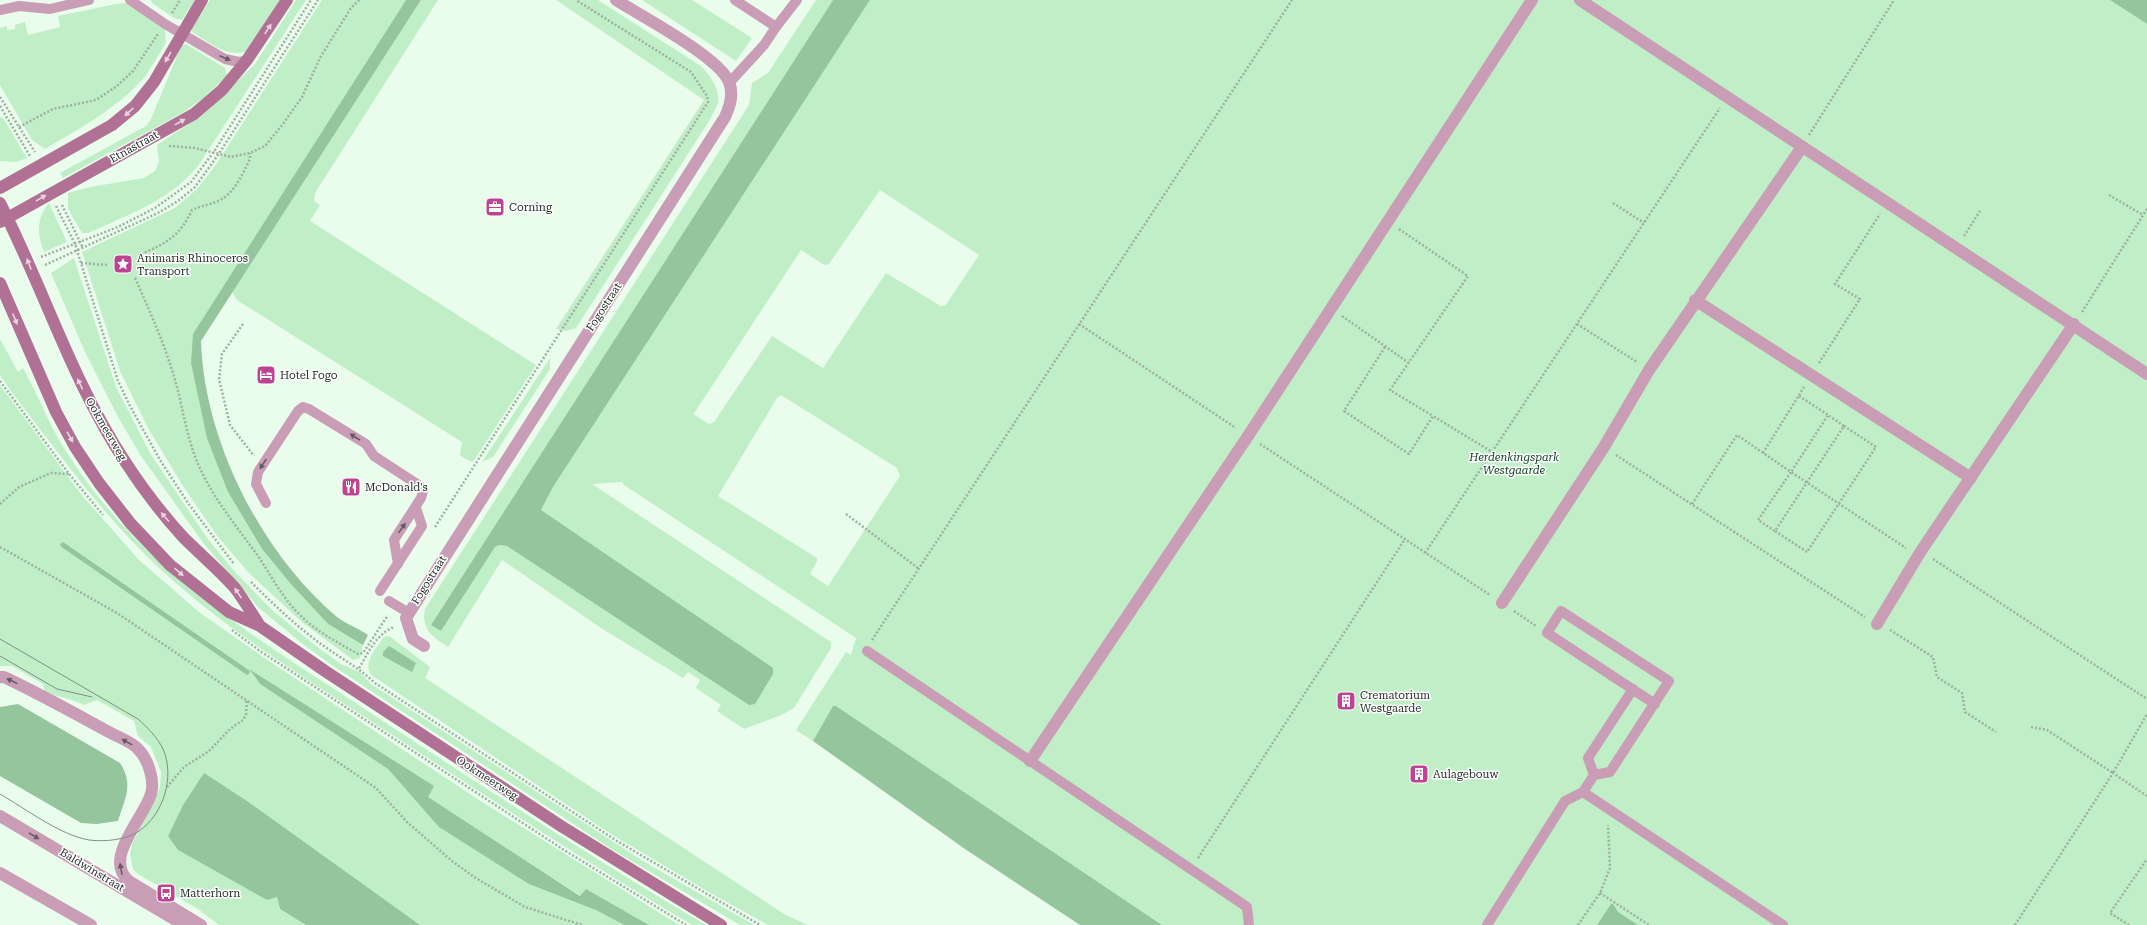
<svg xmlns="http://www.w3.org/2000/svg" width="2147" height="925" font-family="'Roboto Serif',serif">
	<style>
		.green { fill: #bfeec7; fill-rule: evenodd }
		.water { fill: #94c59d }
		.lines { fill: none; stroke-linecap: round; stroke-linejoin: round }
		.stream { stroke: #94c59d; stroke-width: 5 }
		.path { stroke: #9fb0a2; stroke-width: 2.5; stroke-dasharray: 2 2; stroke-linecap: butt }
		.lane { stroke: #c99db6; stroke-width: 10 }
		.street { stroke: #c99db6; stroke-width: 12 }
		.secondary { stroke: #b07195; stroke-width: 12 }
		.tram { stroke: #808f83; stroke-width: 1 }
		.oneway { fill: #e7d4df }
		.oneway2 { fill: #655c60 }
		.labels { text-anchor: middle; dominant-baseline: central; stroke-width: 3; stroke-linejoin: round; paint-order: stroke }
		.street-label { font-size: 11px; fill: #233026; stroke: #fff }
		.poi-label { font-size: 11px; fill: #233026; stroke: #fff; text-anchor: start }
		.park-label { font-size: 11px; font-style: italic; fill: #08411c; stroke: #fff }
	</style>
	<rect width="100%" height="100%" fill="#eafded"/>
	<path class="green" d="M151 0H195L182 20 174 18 152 3Z
		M210 0H280L245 52C225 57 209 42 192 32V28Z
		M296 0H306L198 166C169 201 128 215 88 233H82L68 209V193L90 187 144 178 155 171 159 162 157 145 205 113 255 64Z
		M322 0H406L193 335 228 492 262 549 290 583 328 624 363 645 360 658 353 660 303 623 249 573 218 537 183 486 148 428 120 371 82 252 175 208 197 189 215 166Z
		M421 0H438L315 193 314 201 320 205 310 221 536 365 473 462 465 459 460 455 462 442 237 300 232 292Z
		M556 0H598L701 66C709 74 721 90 718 103 716 108 713 113 711 118L576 328 567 331 556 329 704 100Z
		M642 0H692L752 38 736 61Z
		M816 0H833L431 625 441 631 495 547 500 545 507 546 749 705 541 510 553 487 870 0H2110L2147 24V925H1162L836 706H833L813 741 796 730 846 652 851 655 856 638 624 485 622 482 592 484 831 642V648L794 708 779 716 744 729 717 711 721 705 696 688 700 680 688 672 683 678 601 628 502 560 448 647C432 636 421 630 425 609L749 105 752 83 768 73ZM880 190 979 255 945 306H941L886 273 823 368 772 336 714 422 709 424 693 414 695 412 801 250 824 265 829 264ZM781 395 897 468 900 476 828 586 810 574 817 561V558L718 496 777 398Z
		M128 3 165 30 166 42 164 46C158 56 152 66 146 75 123 105 77 130 45 149L32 140 0 85V28L7 26V30L15 29V25L25 22 28 35 60 27 58 16 116 4Z
		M186 44 225 68 227 76 202 99 182 113 63 178 60 173 146 126 151 119 181 46Z
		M0 117 3 118 27 158 16 162 0 161Z
		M49 203 67 242 44 252C37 234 36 219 49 203Z
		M74 258 116 387 150 453 207 538 235 572 272 610 316 646 341 664 360 672 371 684 643 861 754 925H740L613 850 336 668 304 645 259 608 204 544 141 456 118 417 85 352 51 273Z
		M0 339 18 372 23 368C34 388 43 409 53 429 71 462 93 492 118 520 187 597 275 650 360 706 474 781 589 856 706 925H692C588 864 488 797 388 732 310 681 228 632 159 568 102 515 58 452 10 390L0 375Z
		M550 358V369L493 457 482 462Z
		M0 385 80 493 139 560 199 612 269 661 479 800 679 925H649L586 889 581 896 427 797 433 787 250 671 260 684 388 769 406 790 596 910 624 925H420L204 774 183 805 168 836 178 850 267 899 277 897 280 909 306 925H219L198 909 138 874 133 869 130 854 132 844 153 805 160 787 161 772 151 747 138 736 134 721 97 700 84 705C71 698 58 698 45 691L43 684 12 666H0Z
		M389 636 430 667 425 678 784 914 808 925H768L714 895 614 836 371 675C362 663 377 647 384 637Z"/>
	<path class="water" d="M406 0H421L201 341C204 440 261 553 337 617 346 624 358 628 368 635L363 645 328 624 290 583 262 549 228 492 207 438 191 363 193 334Z
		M833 0H870L553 487 541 510 773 668V674L755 704 749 705 507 546 500 545 495 547 441 631 431 625Z
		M2110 0H2147V24Z
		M389 646 416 663 412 672 383 656V652Z
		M249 669 434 786 428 797 580 896 586 889 649 925H624L596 910 529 884 439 827 388 769 260 684Z
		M18 704 120 763C134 785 125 798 118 821L97 824 81 823 0 776V707Z
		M833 706H836L1162 925H1080L965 849 813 741Z
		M204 773 247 801 420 925H306L280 909 277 897 267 900 178 850 168 836 183 805Z
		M1611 904H1613L1618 912 1638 925H1597Z"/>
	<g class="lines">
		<path class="stream" d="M63 545 247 672"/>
		<path class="path" d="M172 13 180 0
			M0 97 35 152
			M0 106 30 156
			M19 127 53 109 96 100 117 86 133 71 158 34
			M1809 135 1894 0
			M169 146 195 148 231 157 250 153 265 146 283 124 302 97 321 56 351 8 359 0
			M2109 195 2143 215
			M1613 203 1644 223
			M62 205 83 248
			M56 206 75 244 118 381 130 406 160 460 188 503 234 564
			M1399 229 1468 276 1390 390 1433 416
			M1964 236 1980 211
			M141 254C167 243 180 236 192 210 200 206 208 205 216 202 234 195 242 175 250 159V153
			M41 257 118 227 155 208 191 182 213 153 311 0
			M81 263 107 265
			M45 265 158 213 178 201 195 187 218 155 318 0
			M135 278C152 316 169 354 179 395 184 417 188 438 196 459 211 497 237 526 260 559 272 577 282 597 298 613 315 631 337 642 358 654L363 653 388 615
			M2082 312 2147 209
			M1342 316 1409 363
			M243 324 222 354 219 379 230 425 254 456
			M1079 324 1236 428
			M1577 324 1637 362
			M1385 347 1344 411 1409 454 1433 416 1492 452 1720 108
			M1819 363 1860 299 1835 284 1880 214
			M0 381 69 474 103 515
			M1799 396 1828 415
			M1844 426 1876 447 1807 552 1775 531 1844 426 1828 415 1791 472C1829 497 1868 523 1906 548
			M1260 444 1490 595
			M1763 453 1804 387
			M1616 455 1865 617
			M0 504 19 487 51 473 69 474
			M1692 504 1737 435 1791 472 1758 520 1775 531
			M846 514 918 568
			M435 527 708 102 707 96 691 72 576 0
			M0 547 117 613 376 788 407 822 452 861 474 877 525 907 582 925
			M1425 553 1492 452
			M1933 559 2147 699
			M251 582C271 602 291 621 313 638 333 654 356 665 375 683L617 841 760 925
			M1514 611 1536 626
			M232 630 260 651 564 850 686 925
			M1890 630 1933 657 1937 677 1962 693 1965 712 1996 732
			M872 640 1292 0
			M359 668C369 652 376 634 394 627
			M2031 727 2047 730 2113 773 2147 714
			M167 787 184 767 209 751 230 729 243 720 246 715 247 700
			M1198 858 1405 539
			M1600 893 1649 925
			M1578 925 1600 893 1610 868 1608 825
			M2015 925 2113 773 2147 796
			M2129 925 2110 913 2147 859"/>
		<path class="lane" d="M130 0 165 24 225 59 239 62 247 60
			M0 10 19 6 50 9 89 0
			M776 27 797 0
			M730 82 764 45 776 27 735 0
			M266 503 256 484 258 472 298 411 303 407 309 409 366 444 374 456 420 486 423 491 421 498 394 540 398 564
			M380 591 422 526 416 508
			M389 601 409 613
			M867 651 1247 907 1249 925
			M1594 775 1610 772 1669 681 1561 611 1547 633 1655 704
			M1583 792 1783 925
			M1487 925 1565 801 1583 792 1594 775 1588 758 1633 689"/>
		<path class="street" d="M1580 0 2147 374
			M1695 300 1971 478
			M1502 603 1604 447 1649 370 1802 147
			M1877 624 1921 551 2074 324
			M424 646 413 639 406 618 725 117C730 106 734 94 729 82 719 57 641 16 616 0
			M0 677H4C40 694 74 713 109 732 118 737 132 742 138 749 148 759 155 780 151 794 144 818 102 859 129 881L201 925
			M1030 761 1248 436 1532 0
			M0 816 184 925
			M0 873 91 925"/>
		<path class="secondary" d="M0 188 112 125 135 106 154 82 202 0
			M0 203C44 289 72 382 126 463 143 489 162 514 183 537 200 554 219 570 235 588 244 600 252 614 260 626
			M0 222 194 114 222 90 247 60 287 0
			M0 283 56 412 75 447 99 483 131 524 170 565 229 612 260 626 325 671 561 826 721 925"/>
		<path class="tram" d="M0 639 138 719C148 728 157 737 163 749 175 776 164 814 139 831 127 840 104 842 89 840 60 835 26 809 0 794
			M0 656 57 689 92 697"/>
	</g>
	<defs><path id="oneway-solid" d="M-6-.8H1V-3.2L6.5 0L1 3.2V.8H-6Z"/></defs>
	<g class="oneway">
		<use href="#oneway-solid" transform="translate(268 29) rotate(-57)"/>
		<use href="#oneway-solid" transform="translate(168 57) rotate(120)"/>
		<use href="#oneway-solid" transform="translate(129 112) rotate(137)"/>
		<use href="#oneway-solid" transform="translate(180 122) rotate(-29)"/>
		<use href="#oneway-solid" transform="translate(41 198) rotate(-31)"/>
		<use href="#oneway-solid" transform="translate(29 264) rotate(-111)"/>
		<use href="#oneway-solid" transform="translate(15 319) rotate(67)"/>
		<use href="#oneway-solid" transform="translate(80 384) rotate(-116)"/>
		<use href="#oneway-solid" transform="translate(70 437) rotate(61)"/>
		<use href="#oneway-solid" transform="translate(165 517) rotate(-131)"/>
		<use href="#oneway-solid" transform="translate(179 572) rotate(41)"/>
		<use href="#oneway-solid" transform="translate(238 593) rotate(-124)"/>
	</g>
	<g class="oneway2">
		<use href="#oneway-solid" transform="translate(225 58) rotate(23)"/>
		<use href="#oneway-solid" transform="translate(355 437) rotate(-148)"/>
		<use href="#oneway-solid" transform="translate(263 464) rotate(123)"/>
		<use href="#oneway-solid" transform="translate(402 528) rotate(-55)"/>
		<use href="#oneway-solid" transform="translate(12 681) rotate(-154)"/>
		<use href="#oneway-solid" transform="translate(127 742) rotate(-151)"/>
		<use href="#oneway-solid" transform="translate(34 836) rotate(31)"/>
		<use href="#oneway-solid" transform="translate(121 869) rotate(-100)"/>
	</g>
	<defs>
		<g id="office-square" transform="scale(1)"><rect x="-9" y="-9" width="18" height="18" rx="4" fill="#bf4393" stroke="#fff"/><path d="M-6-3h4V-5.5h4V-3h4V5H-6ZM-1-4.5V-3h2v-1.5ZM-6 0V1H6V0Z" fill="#fff"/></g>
		<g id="sight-square" transform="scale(1)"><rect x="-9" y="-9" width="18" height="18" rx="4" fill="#bf4393" stroke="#fff"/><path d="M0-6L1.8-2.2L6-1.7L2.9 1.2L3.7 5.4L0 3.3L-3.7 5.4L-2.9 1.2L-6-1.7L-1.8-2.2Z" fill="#fff"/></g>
		<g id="hotel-square" transform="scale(1)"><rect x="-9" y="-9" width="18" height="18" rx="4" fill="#bf4393" stroke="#fff"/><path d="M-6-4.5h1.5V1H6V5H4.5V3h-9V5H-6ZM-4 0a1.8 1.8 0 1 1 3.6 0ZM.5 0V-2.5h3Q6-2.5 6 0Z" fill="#fff"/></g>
		<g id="restaurant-square" transform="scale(1)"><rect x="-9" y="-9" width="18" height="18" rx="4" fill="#bf4393" stroke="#fff"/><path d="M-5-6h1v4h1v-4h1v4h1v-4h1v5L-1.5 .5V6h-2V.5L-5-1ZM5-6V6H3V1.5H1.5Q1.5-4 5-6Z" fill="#fff"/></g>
		<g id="building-square" transform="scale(1)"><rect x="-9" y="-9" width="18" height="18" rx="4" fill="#bf4393" stroke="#fff"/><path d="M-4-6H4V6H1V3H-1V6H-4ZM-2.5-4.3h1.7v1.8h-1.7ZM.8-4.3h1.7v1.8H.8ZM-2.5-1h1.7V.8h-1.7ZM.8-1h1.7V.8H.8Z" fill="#fff"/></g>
		<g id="bus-square" transform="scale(1)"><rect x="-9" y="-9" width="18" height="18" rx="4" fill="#bf4393" stroke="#fff"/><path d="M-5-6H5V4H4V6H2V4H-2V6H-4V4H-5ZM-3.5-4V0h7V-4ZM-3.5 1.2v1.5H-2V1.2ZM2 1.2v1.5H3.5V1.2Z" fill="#fff"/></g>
	</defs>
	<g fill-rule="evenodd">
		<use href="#office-square" x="495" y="207"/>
		<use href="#sight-square" x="123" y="264"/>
		<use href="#hotel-square" x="266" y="375"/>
		<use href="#restaurant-square" x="351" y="487"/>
		<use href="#building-square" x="1346" y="701"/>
		<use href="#building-square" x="1419" y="774"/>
		<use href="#bus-square" x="166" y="893"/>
	</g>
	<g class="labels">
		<g class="street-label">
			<text transform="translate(134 147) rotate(-29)">Etnastraat</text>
			<text transform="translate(604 307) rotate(-57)">Fogostraat</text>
			<text transform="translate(106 429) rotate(60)">Ookmeerweg</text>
			<text transform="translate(429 580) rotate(-58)">Fogostraat</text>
			<text transform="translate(487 778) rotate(33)">Ookmeerweg</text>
			<text transform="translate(92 870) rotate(31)">Baldwinstraat</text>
		</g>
		<g class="poi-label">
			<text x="509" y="207">Corning</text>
			<text x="137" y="258">Animaris Rhinoceros<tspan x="137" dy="13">Transport</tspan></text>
			<text x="280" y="375">Hotel Fogo</text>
			<text x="365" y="487">McDonald's</text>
			<text x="1360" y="695">Crematorium<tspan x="1360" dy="13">Westgaarde</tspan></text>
			<text x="1433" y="774">Aulagebouw</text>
			<text x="180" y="893">Matterhorn</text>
		</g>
		<g class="park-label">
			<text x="1514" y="457">Herdenkingspark<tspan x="1514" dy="13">Westgaarde</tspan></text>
		</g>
	</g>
</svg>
